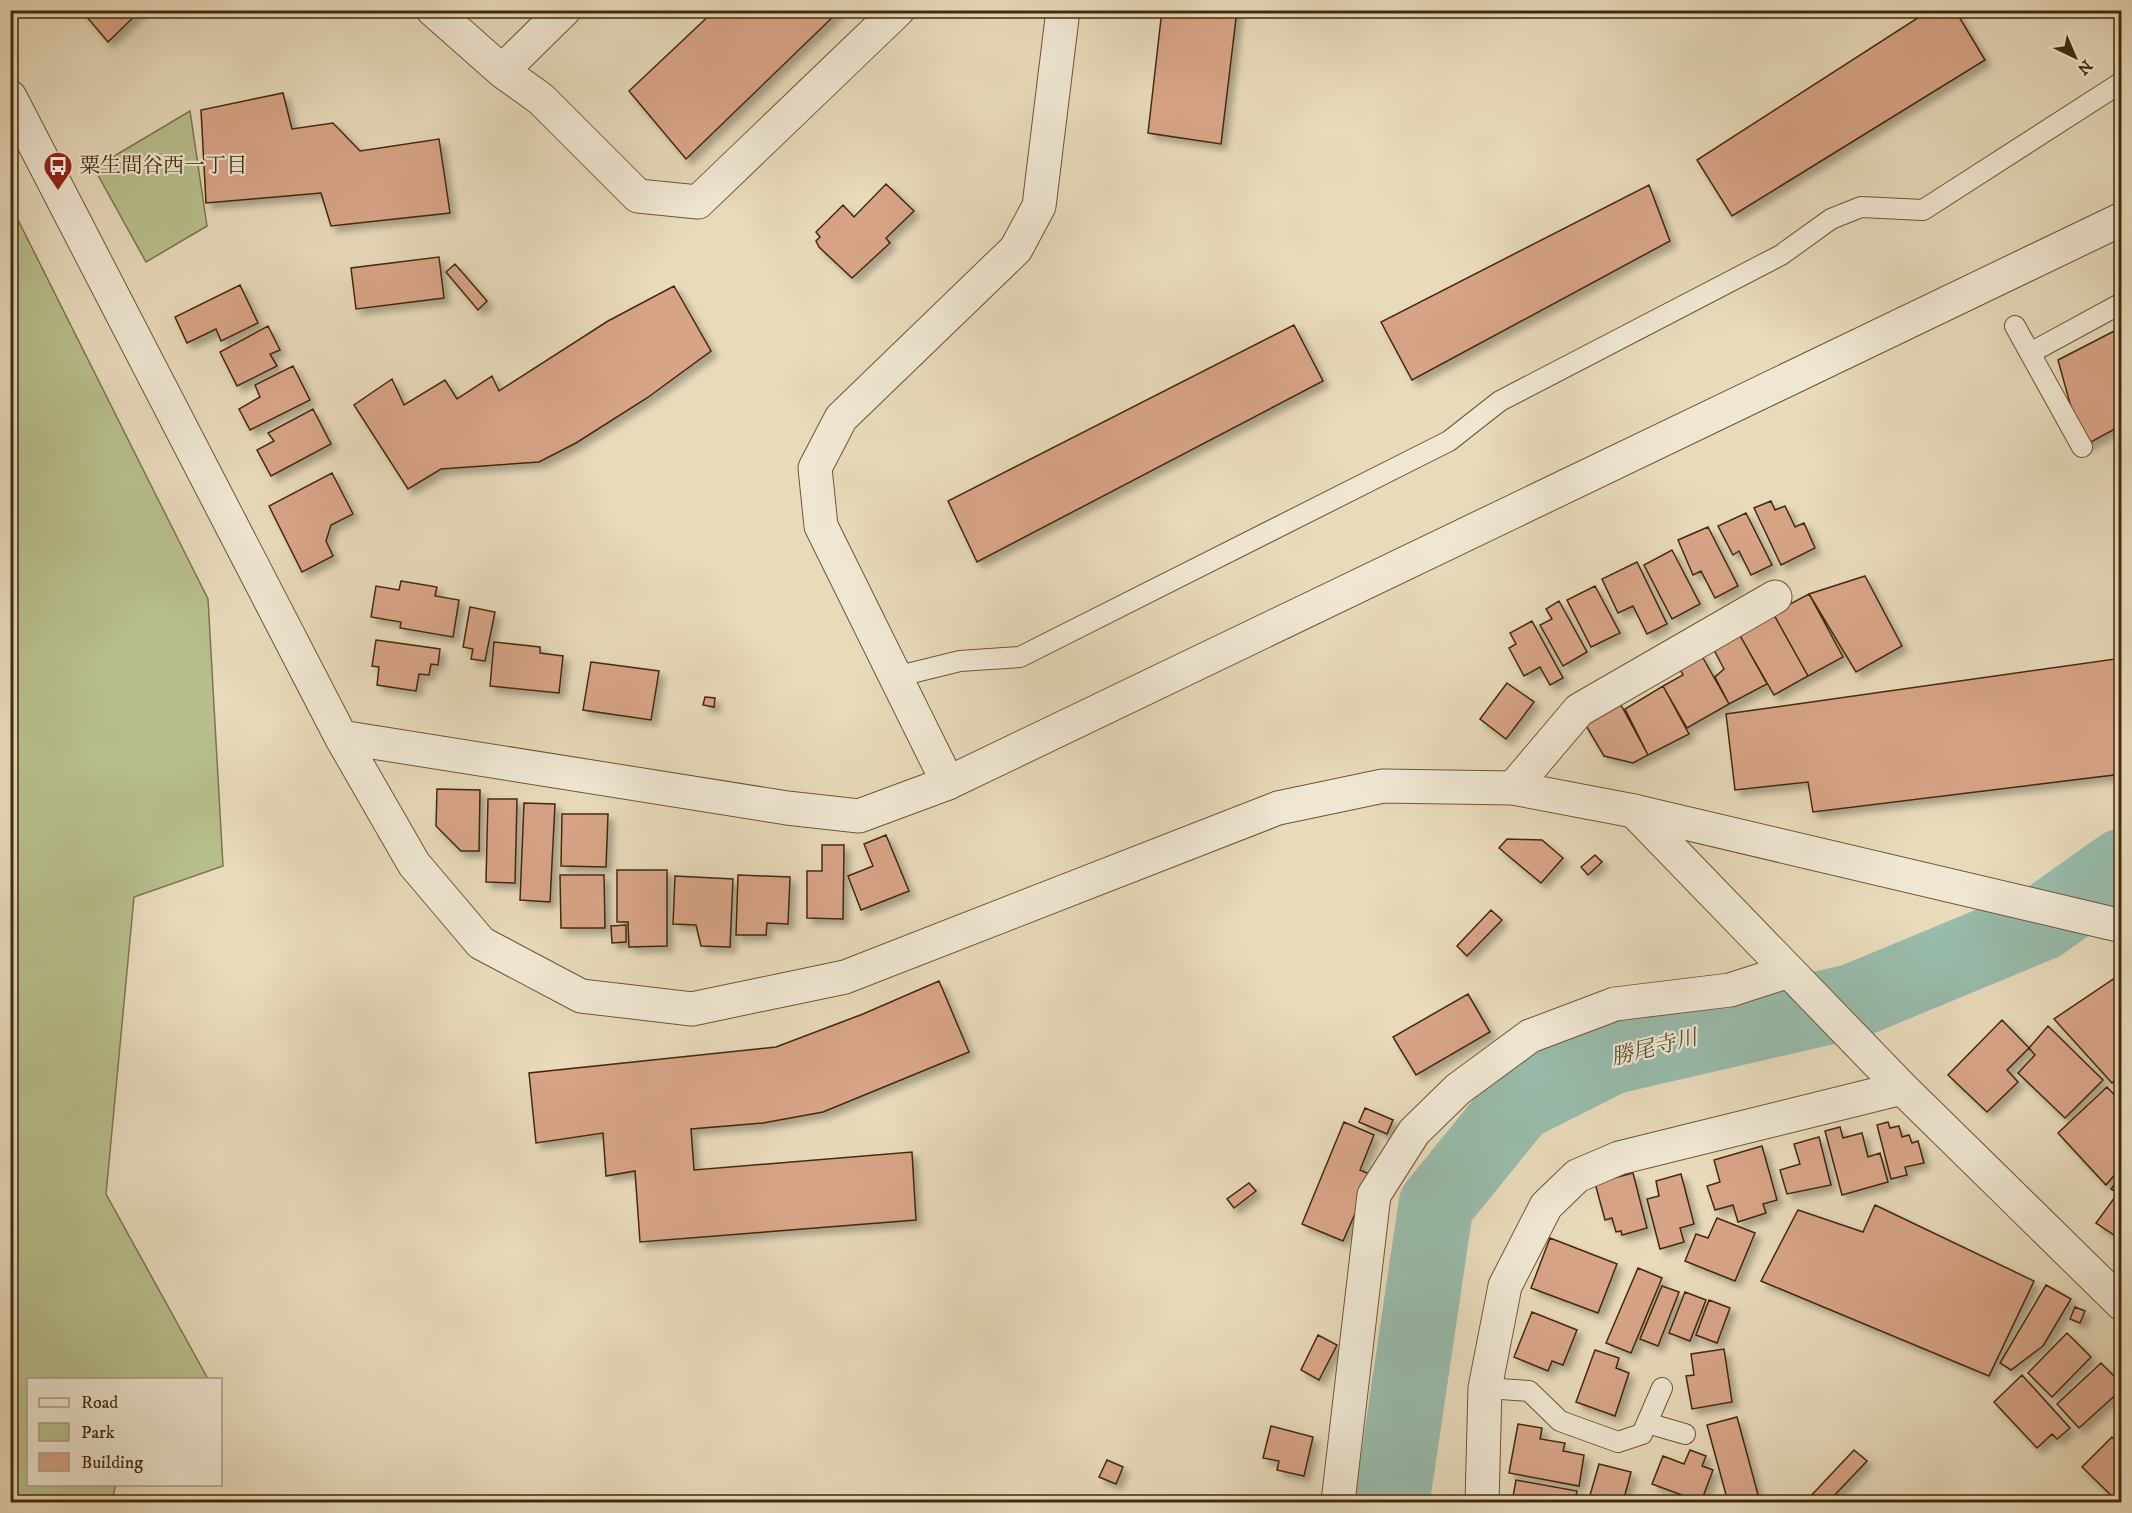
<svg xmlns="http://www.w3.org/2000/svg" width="2132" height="1513" font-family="'IM FELL DW Pica','Noto Serif JP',serif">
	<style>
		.green { fill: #b8bf8e; stroke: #7e744c; stroke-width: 1.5 }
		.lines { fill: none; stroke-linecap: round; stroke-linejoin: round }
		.river { stroke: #98bbab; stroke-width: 75 }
		.building { fill: #d8a488; stroke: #432a0a; stroke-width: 1.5; filter: url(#shadow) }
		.service-casing { stroke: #6c5636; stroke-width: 22 }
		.minor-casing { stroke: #6c5636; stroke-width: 35 }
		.tertiary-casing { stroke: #6c5636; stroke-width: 35 }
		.service { stroke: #f0e7d3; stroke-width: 20 }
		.minor { stroke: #f0e7d3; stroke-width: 33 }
		.tertiary { stroke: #f0e7d3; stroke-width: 33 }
		.labels { text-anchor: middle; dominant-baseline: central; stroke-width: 4.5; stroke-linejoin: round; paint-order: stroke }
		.poi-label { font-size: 21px; fill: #432a0a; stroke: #f0e7d3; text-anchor: start }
		.water-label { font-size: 22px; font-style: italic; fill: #584e32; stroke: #f0e7d3 }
	</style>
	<defs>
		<filter id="shadow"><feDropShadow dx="5.5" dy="5.5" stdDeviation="3" flood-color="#0004"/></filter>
	</defs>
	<rect width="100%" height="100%" fill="#e8dabb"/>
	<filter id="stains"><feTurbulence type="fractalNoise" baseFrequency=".00333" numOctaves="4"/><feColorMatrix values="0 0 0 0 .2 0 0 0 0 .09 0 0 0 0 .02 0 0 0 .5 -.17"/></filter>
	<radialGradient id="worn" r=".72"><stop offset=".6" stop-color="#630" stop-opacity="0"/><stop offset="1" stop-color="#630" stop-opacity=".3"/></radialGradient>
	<path class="green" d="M190 111 207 226 146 262 94 168Z
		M11 206 208 599 223 866 134 897 106 1194 208 1379 28 1380V1484L116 1485 111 1502H11Z"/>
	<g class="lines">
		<path class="river" d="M1392 1502 1436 1205 1518 1104 1611 1057 1854 1001 2042 923 2122 866"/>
	</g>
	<path class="building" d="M81 10H141L108 42Z
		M715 10H840L686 159 629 91Z
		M1162 10H1237L1221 144 1148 133Z
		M1930 10H1955L1985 60 1732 216 1697 160Z
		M283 93 292 129 333 123 360 151 439 139 450 213 331 226 321 193 206 203 201 110Z
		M886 184 914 211 886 238 890 243 852 278 819 247 816 241 820 237 816 232 843 205 854 217Z
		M1649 185 1670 241 1412 380 1381 322Z
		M439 257 444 298 356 309 351 268Z
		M455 264 487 301 478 310 446 272Z
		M240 285 258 323 221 341 216 329 187 343 175 317Z
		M674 286 711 351 647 398 576 443 539 462 441 469 408 489 354 405 392 379 404 405 445 380 457 399 492 376 499 391 608 321Z
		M1294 325 1323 381 977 562 948 501Z
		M268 326 280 350 270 354 277 366 237 386 220 352Z
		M2122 327V425L2082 447 2058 360Z
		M293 366 310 400 250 430 239 409 260 397 255 385Z
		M313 409 331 444 271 476 257 450 274 441 268 433Z
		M332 473 353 514 331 525 326 541 333 556 302 572 269 506Z
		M1771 501 1775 510 1785 506 1795 527 1804 523 1815 548 1781 565 1754 508Z
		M1746 513 1772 565 1751 575 1739 551 1733 555 1718 526Z
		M1708 527 1738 586 1715 598 1701 571 1693 575 1678 540Z
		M1672 550 1700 604 1672 619 1644 565Z
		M1637 562 1667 624 1647 634 1633 606 1618 613 1602 579Z
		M1865 576 1902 646 1856 672 1809 594Z
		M401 581 437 587 435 596 459 600 453 637 400 628 401 622 371 617 376 586 399 590Z
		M1595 586 1620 633 1591 647 1567 600Z
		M1809 594 1843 657 1808 676 1773 613Z
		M1559 601 1587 652 1563 666 1540 625 1552 619 1546 609Z
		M470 607 495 612 485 661 471 659 473 649 463 647Z
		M1773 613 1808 676 1774 695 1738 632Z
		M1532 621 1563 678 1550 685 1540 667 1524 676 1509 648 1516 644 1510 633Z
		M1738 632 1767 684 1729 704 1715 677 1724 669 1712 646Z
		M376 640 440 649 438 665 431 664 429 675 419 674 416 691 377 685 379 667 372 666Z
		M494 642 540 647V653L563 656 559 693 490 686Z
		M1699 651 1729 704 1687 728 1663 686 1683 675 1677 663Z
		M2122 658V774L1813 812 1808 782 1735 790 1726 714Z
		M591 662 659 671 651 720 583 710Z
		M1507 683 1534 702 1506 739 1480 719Z
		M1663 686 1689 734 1648 755 1625 709Z
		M705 697 715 698 714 707 703 705Z
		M1621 705 1648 755 1633 763 1604 756 1585 724Z
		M437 789 480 790 479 851H461L436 826Z
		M488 799H517L515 883 486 882Z
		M524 803 555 804 550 902 520 900Z
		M562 814H608L606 867 561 866Z
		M886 835 909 891 861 910 848 876 873 866 864 844Z
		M1507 839 1542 840 1563 858 1541 883 1499 848Z
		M822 845H844L843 919 807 918V871H822Z
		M1595 855 1602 862 1588 875 1581 867Z
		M617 870H667V946L629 947 628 922H617Z
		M560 875H604L605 928H561Z
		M738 875 790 877 788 924 767 923 766 935H736Z
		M675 876 733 879 730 947 701 946 696 925 673 924Z
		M1491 910 1502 920 1467 956 1457 946Z
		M626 925V942L612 943 611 926Z
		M2115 978 2122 984 2119 1002 2122 1005V1074L2112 1083 2054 1019Z
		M939 981 969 1052 823 1112 763 1123 691 1129 694 1170 912 1152 916 1220 640 1242 635 1171 606 1176 603 1133 536 1143 529 1073 776 1047 863 1014Z
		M1468 994 1490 1032 1416 1075 1393 1037Z
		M2002 1020 2029 1048 2007 1070 2018 1082 1987 1112 1948 1075Z
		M2048 1026 2103 1080 2065 1118 2018 1073 2035 1055 2029 1048Z
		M2107 1087 2122 1103V1166L2106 1185 2058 1133Z
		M1365 1108 1393 1120 1387 1134 1359 1122Z
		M1344 1122 1374 1135 1360 1170 1372 1175 1343 1241 1302 1224Z
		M1888 1122 1890 1128 1899 1126 1902 1137 1909 1135 1912 1143 1918 1141 1924 1163 1905 1167 1907 1175 1891 1179 1877 1125Z
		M1840 1127 1843 1138 1862 1133 1868 1157 1880 1153 1888 1182 1842 1195 1825 1131Z
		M1819 1137 1831 1185 1787 1194 1780 1170 1800 1164 1794 1144Z
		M1762 1146 1777 1200 1763 1204 1766 1213 1738 1222 1733 1205 1715 1210 1707 1186 1720 1182 1714 1160Z
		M1633 1173 1647 1228 1622 1235 1621 1231 1616 1232 1612 1218 1605 1220 1595 1183Z
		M1681 1174 1694 1224 1680 1228 1684 1242 1660 1249 1647 1199 1659 1196 1656 1181Z
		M2122 1175V1225L2114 1235 2096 1223 2118 1193 2111 1189Z
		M1249 1183 1256 1191 1234 1208 1227 1199Z
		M1875 1205 2034 1281 1989 1376 1761 1281 1798 1210 1863 1232Z
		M1717 1218 1755 1233 1735 1281 1685 1261 1696 1234 1708 1238Z
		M1550 1238 1617 1264 1598 1313 1531 1288Z
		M1638 1268 1662 1278 1631 1353 1606 1343Z
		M2046 1285 2071 1299 2043 1346 2011 1370 2000 1363Z
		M1662 1286 1679 1292 1658 1346 1640 1339Z
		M1685 1292 1706 1300 1690 1341 1669 1333Z
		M1709 1300 1730 1308 1717 1343 1696 1335Z
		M2075 1307 2085 1311 2080 1323 2070 1319Z
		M1532 1312 1577 1330 1563 1365 1552 1361 1548 1371 1514 1357Z
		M2067 1333 2091 1357 2052 1397 2028 1373Z
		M1318 1335 1337 1345 1319 1380 1301 1370Z
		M1724 1349 1732 1402 1692 1409 1686 1376 1694 1375 1691 1354Z
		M1595 1350 1619 1358 1616 1368 1629 1373 1615 1416 1576 1402Z
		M2101 1363 2122 1384V1389L2079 1428 2057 1404Z
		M2022 1375 2070 1428 2057 1439 2052 1434 2037 1448 1994 1402Z
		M1737 1417 1760 1502H1728L1707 1425Z
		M1518 1424 1542 1428 1540 1439 1565 1443 1563 1451 1584 1455 1579 1486 1509 1473Z
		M1271 1426 1313 1437 1304 1476 1277 1470 1279 1461 1263 1458Z
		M2112 1437 2122 1446V1502H2118L2082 1467Z
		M1690 1450 1706 1456 1702 1466 1713 1470 1701 1502 1652 1484 1663 1456 1684 1464Z
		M1854 1450 1867 1461 1828 1502H1808L1806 1501Z
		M1107 1460 1123 1467 1116 1484 1099 1477Z
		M1599 1464 1631 1472 1623 1502H1588Z
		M1516 1480 1577 1491 1575 1502H1512Z"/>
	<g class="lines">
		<g class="service-casing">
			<path id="service" d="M2015 326 2082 447
				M2030 353 2122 303
				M895 677 960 661 1020 657 1449 441 1500 401 1781 255 1831 219 1861 207 1923 210 2122 82
				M1485 1388 1529 1391 1560 1421 1618 1442 1642 1434 1662 1388
				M1647 1423 1685 1434"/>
		</g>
		<g class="minor-casing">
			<path id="minor" d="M433 10 502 71 541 99 638 196 698 202 898 10
				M502 71 564 10
				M948 783 821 526 815 468 841 418 1016 249 1039 206 1063 10
				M1513 788 1579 710 1775 597
				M1634 811 1902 1088 2122 1304
				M1338 1502 1374 1195 1414 1132 1458 1089 1530 1036 1615 1004 1730 990 1789 971
				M1482 1502 1485 1388 1505 1286 1546 1206 1577 1176 1619 1158 1902 1088"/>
		</g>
		<g class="tertiary-casing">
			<path id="tertiary" d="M10 97 341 737 414 864 481 943 581 996 692 1009 845 977 1278 808 1383 786 1513 788 1634 811 2122 926
				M341 737 787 808 859 816 948 783 2122 219"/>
		</g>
		<use href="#service" class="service"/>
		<use href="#minor" class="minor"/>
		<use href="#tertiary" class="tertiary"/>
	</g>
	<defs>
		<g id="bus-pin" transform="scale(1.5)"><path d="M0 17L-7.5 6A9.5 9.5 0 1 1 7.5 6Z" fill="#8f2418" stroke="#f0e7d3"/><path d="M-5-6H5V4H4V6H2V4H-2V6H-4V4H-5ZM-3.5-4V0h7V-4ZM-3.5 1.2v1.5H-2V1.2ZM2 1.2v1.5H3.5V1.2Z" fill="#fff"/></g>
	</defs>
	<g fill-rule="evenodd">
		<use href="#bus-pin" x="58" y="166"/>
	</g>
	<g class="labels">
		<g class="poi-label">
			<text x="79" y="166">粟生間谷西一丁目</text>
		</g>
		<g class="water-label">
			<text transform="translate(1654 1048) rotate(-14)">勝尾寺川</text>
		</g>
	</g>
	<rect width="2132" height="1513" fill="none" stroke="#e8dabb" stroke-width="36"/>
	<rect x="12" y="12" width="2108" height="1489" fill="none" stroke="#432a0a" stroke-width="3"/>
	<rect x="18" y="18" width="2096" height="1477" fill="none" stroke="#432a0a" stroke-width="1.5"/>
	<rect x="27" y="1378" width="195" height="108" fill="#f0e7d3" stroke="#ab9b83" stroke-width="1.5"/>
	<rect x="39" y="1398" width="30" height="9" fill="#f0e7d3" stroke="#ab9b83" stroke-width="1.5"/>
	<text x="81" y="1408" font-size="18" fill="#432a0a">Road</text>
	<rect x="39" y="1423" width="30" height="18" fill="#b8bf8e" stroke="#ab9b83" stroke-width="1.5"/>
	<text x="81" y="1438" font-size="18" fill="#432a0a">Park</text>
	<rect x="39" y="1453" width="30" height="18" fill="#d8a488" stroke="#ab9b83" stroke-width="1.5"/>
	<text x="81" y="1468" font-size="18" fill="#432a0a">Building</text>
	<g transform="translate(2075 57) rotate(136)" stroke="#f0e7d3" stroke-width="4.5" paint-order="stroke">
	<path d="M0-4.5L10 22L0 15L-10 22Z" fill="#432a0a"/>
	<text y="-9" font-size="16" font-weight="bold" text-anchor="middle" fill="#432a0a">N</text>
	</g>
	<rect width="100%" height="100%" filter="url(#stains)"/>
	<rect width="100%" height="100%" fill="url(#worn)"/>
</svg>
